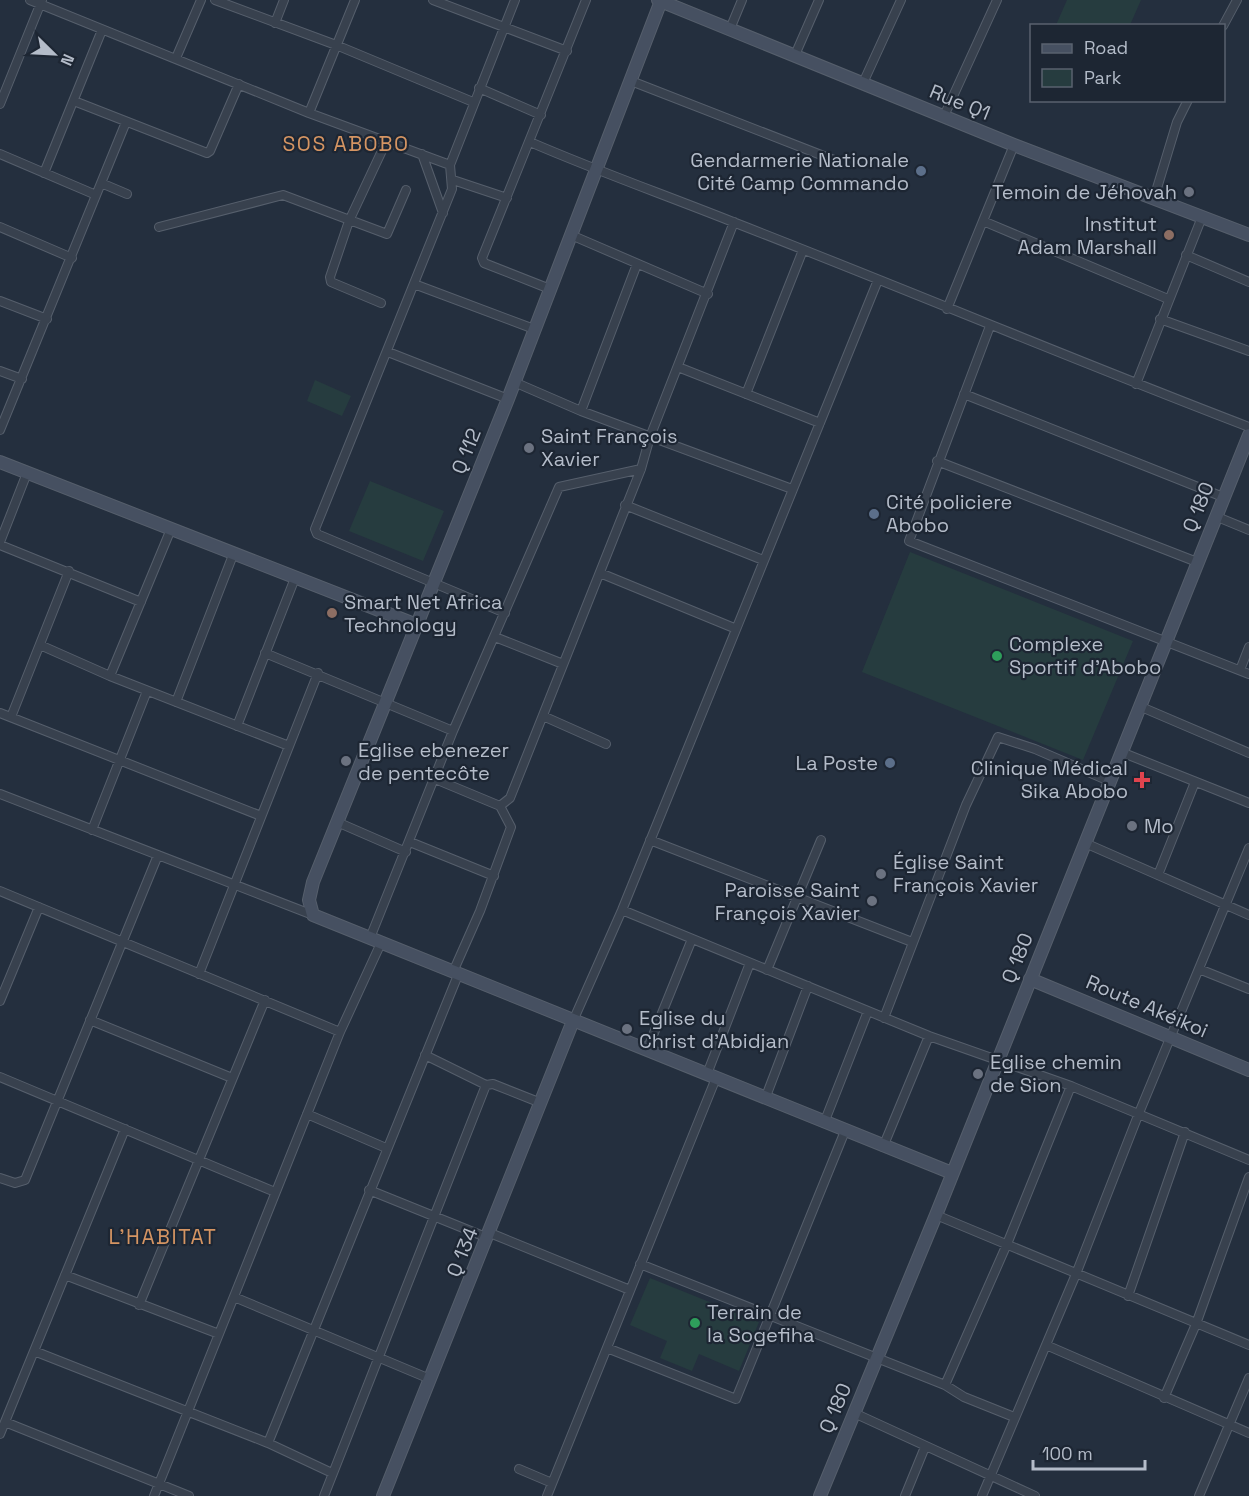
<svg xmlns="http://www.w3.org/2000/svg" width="1249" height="1496" font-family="'Space Grotesk',sans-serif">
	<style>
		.green { fill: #263c3f }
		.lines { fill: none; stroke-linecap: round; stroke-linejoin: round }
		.street-casing { stroke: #565f6c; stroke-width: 10 }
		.secondary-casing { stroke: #565f6c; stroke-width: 14 }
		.street { stroke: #38414e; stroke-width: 8 }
		.secondary { stroke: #465061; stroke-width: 12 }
		.service-dot { fill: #5c6f8a; stroke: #1d2633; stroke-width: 2 }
		.worship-dot { fill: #6b7280; stroke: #1d2633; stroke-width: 2 }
		.education-dot { fill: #8d6e63; stroke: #1d2633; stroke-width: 2 }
		.leisure-dot { fill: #2e9e5b; stroke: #1d2633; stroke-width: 2 }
		.health-dot { fill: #e0444e; stroke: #1d2633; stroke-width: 2 }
		.labels { text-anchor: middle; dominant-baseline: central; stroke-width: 4.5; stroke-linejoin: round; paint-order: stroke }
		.street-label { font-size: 20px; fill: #b4bcc9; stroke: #1d2633 }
		.poi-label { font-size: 20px; fill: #b4bcc9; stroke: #1d2633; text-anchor: start }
		.neighbourhood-label { font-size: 21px; letter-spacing: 1.5px; fill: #d59563; stroke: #1d2633 }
	</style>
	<rect width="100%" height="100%" fill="#242f3e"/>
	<path class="green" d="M1067 0H1141L1130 25H1056Z
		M315 380 351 396 342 416 307 401Z
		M370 481 444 511 423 561 349 531Z
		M910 552 1133 641 1083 760 862 672Z
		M650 1278 759 1322 739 1371 699 1354 692 1371 660 1358 667 1341 630 1325Z"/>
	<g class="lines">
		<g class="street-casing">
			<path id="street" d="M30 0 309 113 450 165
				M215 0 336 45 473 102
				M433 0 567 51
				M275 23 284 0
				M1223 26 1237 0
				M730 29 742 0
				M795 55 819 0
				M176 58 201 0
				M631 81 834 160
				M863 83 901 0
				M479 88 541 115
				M74 101 207 153 210 151 239 84
				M0 104 42 0
				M309 113 355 0
				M944 116 997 0
				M530 142C597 171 665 195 733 222 906 289 1076 361 1249 427
				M0 154 96 195
				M422 154 443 213
				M44 173 102 30
				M453 180 507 198
				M101 183 127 194
				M1154 198 1177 122 1188 100
				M983 221 1168 299
				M0 227 72 258
				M159 227 283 195 387 234 406 190
				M571 235 708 294
				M1186 255 1249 282
				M414 284 534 329
				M550 289 484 263 482 258 586 0
				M0 301 47 319
				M381 303 331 282 330 277 349 221 387 140
				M947 309 1014 145
				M1160 319 1249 351
				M990 326 909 541 1249 674
				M388 352 508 399
				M678 367 820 423
				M0 371 22 379
				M514 382 581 411 792 489
				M1136 384 1202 217
				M746 394 803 250
				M964 394 1223 497
				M581 411 637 264
				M0 430 126 122
				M937 461 1197 562
				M625 505 763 560
				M1215 516 1249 530
				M0 542 27 473
				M0 545 141 602
				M600 573 734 628
				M505 613 317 534 315 529 452 189 450 165 515 0
				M495 637 563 664
				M40 645 110 676 289 746
				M265 653 453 731
				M1240 670 1249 647
				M110 676 171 529
				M176 702 233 555
				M1139 706 1249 753
				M0 713 261 816
				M543 716 606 744
				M11 717 69 571
				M237 726 295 578
				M1121 752 1249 803
				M435 779 500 806 511 827 480 911 453 972
				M0 794 313 915
				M500 806 510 798 641 469 650 437 734 222
				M337 822 406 852
				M92 830 147 691
				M650 840 912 942
				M410 842 494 876
				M1085 843 1249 915
				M1158 875 1195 782
				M0 891 340 1032
				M622 910 929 1036 1071 1086 1249 1160
				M370 938 453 731 559 487 641 469
				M1199 969 1249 989
				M767 970 821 840
				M199 974 318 673
				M0 1001 39 907
				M884 1018 966 805 998 737 1035 749 1109 781
				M90 1020 232 1078
				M573 1021 622 910 878 280
				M647 1050 692 939
				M425 1055 486 1085 493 1084 541 1103
				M707 1074 750 963
				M0 1077 275 1192
				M765 1099 808 986
				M307 1114 386 1148
				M824 1123 868 1011
				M883 1147 929 1036
				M0 1178 15 1183 25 1180 158 855
				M369 1190 488 1238
				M936 1215 1249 1345
				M490 1233 630 1290
				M640 1264 945 1385 964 1397 1014 1417
				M65 1275 219 1334
				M1128 1296 1185 1132
				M234 1297 430 1379
				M139 1305 265 1000
				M1046 1345 1249 1433
				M607 1348 736 1399 845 1131
				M34 1351 268 1443 332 1473
				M945 1385 1007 1244 1071 1086
				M1164 1398 1196 1324 1249 1177
				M854 1413 1035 1496
				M5 1422 189 1496
				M0 1434 125 1129
				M268 1443 458 975
				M519 1469 552 1483
				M154 1496 340 1032 381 943
				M324 1496 486 1085
				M547 1496 716 1078
				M905 1496 925 1447
				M982 1496 1076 1274 1139 1113 1249 848
				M1199 1496 1249 1378"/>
		</g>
		<g class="secondary-casing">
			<path id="secondary" d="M658 0 1014 145 1249 235
				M661 1 508 399 313 882 309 900 313 915 952 1173
				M0 462 417 625
				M1030 979 1249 1070
				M383 1496 573 1021
				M820 1496 936 1215 1249 435"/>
		</g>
		<use href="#street" class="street"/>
		<use href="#secondary" class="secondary"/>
	</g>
	<g class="service-dot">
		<circle cx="921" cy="171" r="6"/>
		<circle cx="874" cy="514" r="6"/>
		<circle cx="890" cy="763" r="6"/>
	</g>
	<g class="worship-dot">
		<circle cx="1189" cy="192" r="6"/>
		<circle cx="529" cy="448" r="6"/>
		<circle cx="346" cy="761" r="6"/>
		<circle cx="1132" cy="826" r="6"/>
		<circle cx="881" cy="874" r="6"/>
		<circle cx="872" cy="901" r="6"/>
		<circle cx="627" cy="1029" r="6"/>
		<circle cx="978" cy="1074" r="6"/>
	</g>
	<g class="education-dot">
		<circle cx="1169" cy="235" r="6"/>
		<circle cx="332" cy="613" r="6"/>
	</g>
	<g class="leisure-dot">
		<circle cx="997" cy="656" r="6"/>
		<circle cx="695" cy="1323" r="6"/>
	</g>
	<path class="health-dot" d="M1139 771h6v6h6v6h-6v6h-6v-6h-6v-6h6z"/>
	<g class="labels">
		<g class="street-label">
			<text transform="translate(960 102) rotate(22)">Rue Q1</text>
			<text transform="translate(466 451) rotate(-68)">Q 112</text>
			<text transform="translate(1198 507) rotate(-68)">Q 180</text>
			<text transform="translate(1017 958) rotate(-68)">Q 180</text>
			<text transform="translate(1147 1006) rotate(23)">Route Akéikoi</text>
			<text transform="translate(462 1252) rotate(-68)">Q 134</text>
			<text transform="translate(835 1408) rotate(-67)">Q 180</text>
		</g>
		<g class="poi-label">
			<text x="909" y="160" text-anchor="end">Gendarmerie Nationale<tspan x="909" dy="23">Cité Camp Commando</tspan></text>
			<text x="1177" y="192" text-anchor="end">Temoin de Jéhovah</text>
			<text x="1157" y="224" text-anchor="end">Institut<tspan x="1157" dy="23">Adam Marshall</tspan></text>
			<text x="541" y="436">Saint François<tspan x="541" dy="23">Xavier</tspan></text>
			<text x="886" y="502">Cité policiere<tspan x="886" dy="23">Abobo</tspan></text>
			<text x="344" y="602">Smart Net Africa<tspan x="344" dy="23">Technology</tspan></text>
			<text x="1009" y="644">Complexe<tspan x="1009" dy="23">Sportif d'Abobo</tspan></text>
			<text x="358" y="750">Eglise ebenezer<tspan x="358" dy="23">de pentecôte</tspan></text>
			<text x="878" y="763" text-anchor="end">La Poste</text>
			<text x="1128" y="768" text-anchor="end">Clinique Médical<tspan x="1128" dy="23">Sika Abobo</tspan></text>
			<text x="1144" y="826">Mo</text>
			<text x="893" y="862">Église Saint<tspan x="893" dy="23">François Xavier</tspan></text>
			<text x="860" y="890" text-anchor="end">Paroisse Saint<tspan x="860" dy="23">François Xavier</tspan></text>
			<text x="639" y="1018">Eglise du<tspan x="639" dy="23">Christ d'Abidjan</tspan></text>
			<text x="990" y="1062">Eglise chemin<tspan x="990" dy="23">de Sion</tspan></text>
			<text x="707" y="1312">Terrain de<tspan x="707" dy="23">la Sogefiha</tspan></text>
		</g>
		<g class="neighbourhood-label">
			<text x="346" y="143">SOS ABOBO</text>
			<text x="163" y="1236">L’HABITAT</text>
		</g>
	</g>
	<rect x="1030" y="24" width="195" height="78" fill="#1d2633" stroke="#59626f" stroke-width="1.5"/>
	<rect x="1042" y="44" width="30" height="9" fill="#465061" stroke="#59626f" stroke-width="1.5"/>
	<text x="1084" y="54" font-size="18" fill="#b4bcc9">Road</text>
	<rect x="1042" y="69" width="30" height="18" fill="#263c3f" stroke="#59626f" stroke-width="1.5"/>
	<text x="1084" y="84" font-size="18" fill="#b4bcc9">Park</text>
	<g transform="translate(54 54) rotate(114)" stroke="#1d2633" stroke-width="4.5" paint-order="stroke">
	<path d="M0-4.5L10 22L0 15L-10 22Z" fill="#b4bcc9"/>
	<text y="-9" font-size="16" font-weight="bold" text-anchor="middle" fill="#b4bcc9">N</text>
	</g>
	<path d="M1033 1460v9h112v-9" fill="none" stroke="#b4bcc9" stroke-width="3"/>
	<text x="1042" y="1460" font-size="18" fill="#b4bcc9" stroke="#1d2633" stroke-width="4.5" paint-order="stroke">100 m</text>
</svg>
